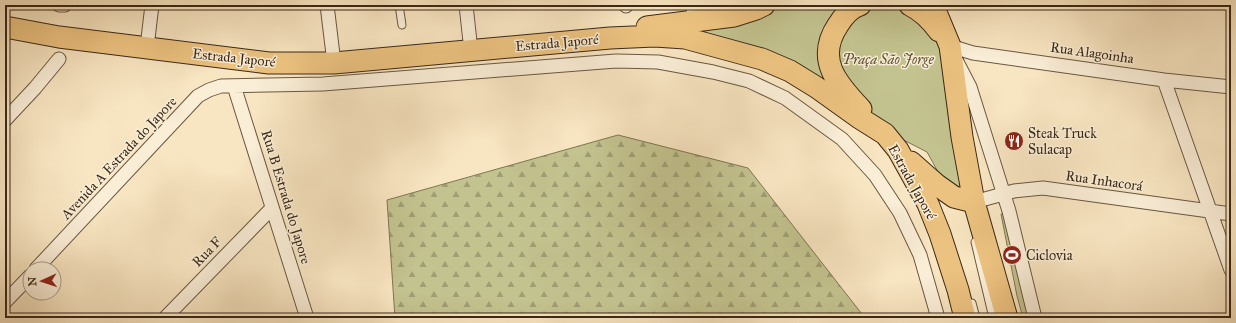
<svg xmlns="http://www.w3.org/2000/svg" width="1236" height="323" font-family="'IM FELL Great Primer',serif">
	<style>
		.forest { fill: url(#forest-firs); stroke: #7e7652 }
		.green { fill: #c3c38f; stroke: #7e7652 }
		.lines { fill: none; stroke-linecap: round; stroke-linejoin: round }
		.lane-casing { stroke: #6a5741; stroke-width: 9 }
		.street-casing { stroke: #6a5741; stroke-width: 15 }
		.primary-casing { stroke: #3a2816; stroke-width: 23 }
		.lane { stroke: #faeed7; stroke-width: 7 }
		.street { stroke: #faeed7; stroke-width: 13 }
		.primary { stroke: #ecc280; stroke-width: 21 }
		.labels { text-anchor: middle; dominant-baseline: central; stroke-width: 3; stroke-linejoin: round; paint-order: stroke }
		.street-label { font-size: 14px; fill: #3a2816; stroke: #faeed7 }
		.park-label { font-size: 14px; font-style: italic; fill: #5c4f34; stroke: #faeed7 }
		.poi-label { font-size: 14px; fill: #3a2816; stroke: #faeed7; text-anchor: start }
	</style>
	<defs>
		<pattern id="forest-firs" width="22" height="20" patternUnits="userSpaceOnUse"><rect width="22" height="20" fill="#c3c38f"/><path d="M5 1l3.5 6h-7zM16 11l3.5 6h-7z" fill="#9f9e74"/></pattern>
	</defs>
	<rect width="100%" height="100%" fill="#f8e5c1"/>
	<filter id="stains"><feTurbulence type="fractalNoise" baseFrequency=".005" numOctaves="4"/><feColorMatrix values="0 0 0 0 .2 0 0 0 0 .09 0 0 0 0 .02 0 0 0 .5 -.17"/></filter>
	<radialGradient id="worn" r=".72"><stop offset=".6" stop-color="#630" stop-opacity="0"/><stop offset="1" stop-color="#630" stop-opacity=".3"/></radialGradient>
	<path class="forest" d="M618 135 748 168 865 318H395L387 200Z"/>
	<path class="green" d="M748 5H933L961 169 960 187 953 185 937 170 927 152 884 130 839 97 678 29Z
		M1007 213 1028 318H1023L1017 296 1001 214Z"/>
	<g class="lines">
		<g class="lane-casing">
			<path id="lane" d="M399 5 402 25
				M975 242 993 318
				M972 303 976 318"/>
		</g>
		<g class="street-casing">
			<path id="street" d="M59 5H65
				M327 5 334 63
				M466 5 471 51
				M626 5V6
				M693 5 694 20
				M950 46 973 53 1164 80 1231 87
				M147 47 152 5
				M956 60 970 87 1009 211 1035 318
				M1164 80 1231 270
				M234 86 307 318
				M5 120 35 88 59 59
				M974 202 1014 191 1043 188 1231 214
				M36 269 198 96 209 90 221 86 323 84 616 61 658 62 713 72 749 81 785 98 842 139 875 175 900 213 920 255 938 318
				M5 302 30 276
				M165 318 272 208"/>
		</g>
		<g class="primary-casing">
			<path id="primary" d="M860 5C850 8 843 17 838 25 815 59 837 84 861 109
				M910 5C922 11 931 20 939 31
				M933 5 950 46 962 137 974 202 1007 318
				M5 27 59 37 269 63H334L610 38 655 36 685 38 762 59 790 71 816 87 858 117 885 134 898 150 928 204 940 234 958 290 965 318
				M647 27 734 16 756 9 764 5
				M911 162 937 185 954 197 974 202"/>
		</g>
		<use href="#lane" class="lane"/>
		<use href="#street" class="street"/>
		<use href="#primary" class="primary"/>
	</g>
	<defs>
		<g id="restaurant-disc" transform="scale(1)"><circle r="9.5" fill="#8f2418" stroke="#faeed7"/><path d="M-5-6h1v4h1v-4h1v4h1v-4h1v5L-1.5 .5V6h-2V.5L-5-1ZM5-6V6H3V1.5H1.5Q1.5-4 5-6Z" fill="#fff"/></g>
		<g id="stadium-disc" transform="scale(1)"><circle r="9.5" fill="#8f2418" stroke="#faeed7"/><path d="M0-5a6.5 5 0 1 0 0 10a6.5 5 0 1 0 0-10ZM-3.5-1.8h7v3.6h-7Z" fill="#fff"/></g>
	</defs>
	<g fill-rule="evenodd">
		<use href="#restaurant-disc" x="1014" y="141"/>
		<use href="#stadium-disc" x="1012" y="255"/>
	</g>
	<g class="labels">
		<g class="street-label">
			<text transform="translate(557 43) rotate(-5)">Estrada Japoré</text>
			<text transform="translate(1092 53) rotate(8)">Rua Alagoinha</text>
			<text transform="translate(234 58) rotate(6)">Estrada Japoré</text>
			<text transform="translate(119 158) rotate(-47)">Avenida A Estrada do Japore</text>
			<text transform="translate(1104 181) rotate(8)">Rua Inhacorá</text>
			<text transform="translate(912 182) rotate(61)">Estrada Japoré</text>
			<text transform="translate(286 197) rotate(73)">Rua B Estrada do Japore</text>
			<text transform="translate(207 252) rotate(-46)">Rua F</text>
		</g>
		<g class="park-label">
			<text x="888" y="59">Praça São Jorge</text>
		</g>
		<g class="poi-label">
			<text x="1028" y="133">Steak Truck<tspan x="1028" dy="16">Sulacap</tspan></text>
			<text x="1026" y="255">Ciclovia</text>
		</g>
	</g>
	<rect width="1236" height="323" fill="none" stroke="#f8e5c1" stroke-width="20"/>
	<rect x="6" y="6" width="1224" height="311" fill="none" stroke="#3a2816" stroke-width="2"/>
	<rect x="10" y="10" width="1216" height="303" fill="none" stroke="#3a2816"/>
	<g transform="translate(42 281) rotate(267)"><circle r="19" fill="#faeed7" stroke="#ad9f8a"/>
	<path d="M0-3L7 15L0 10L-7 15Z" fill="#8f2418"/>
	<text y="-6" font-size="11" font-weight="bold" text-anchor="middle" fill="#3a2816">N</text>
	</g>
	<rect width="100%" height="100%" filter="url(#stains)"/>
	<rect width="100%" height="100%" fill="url(#worn)"/>
</svg>
